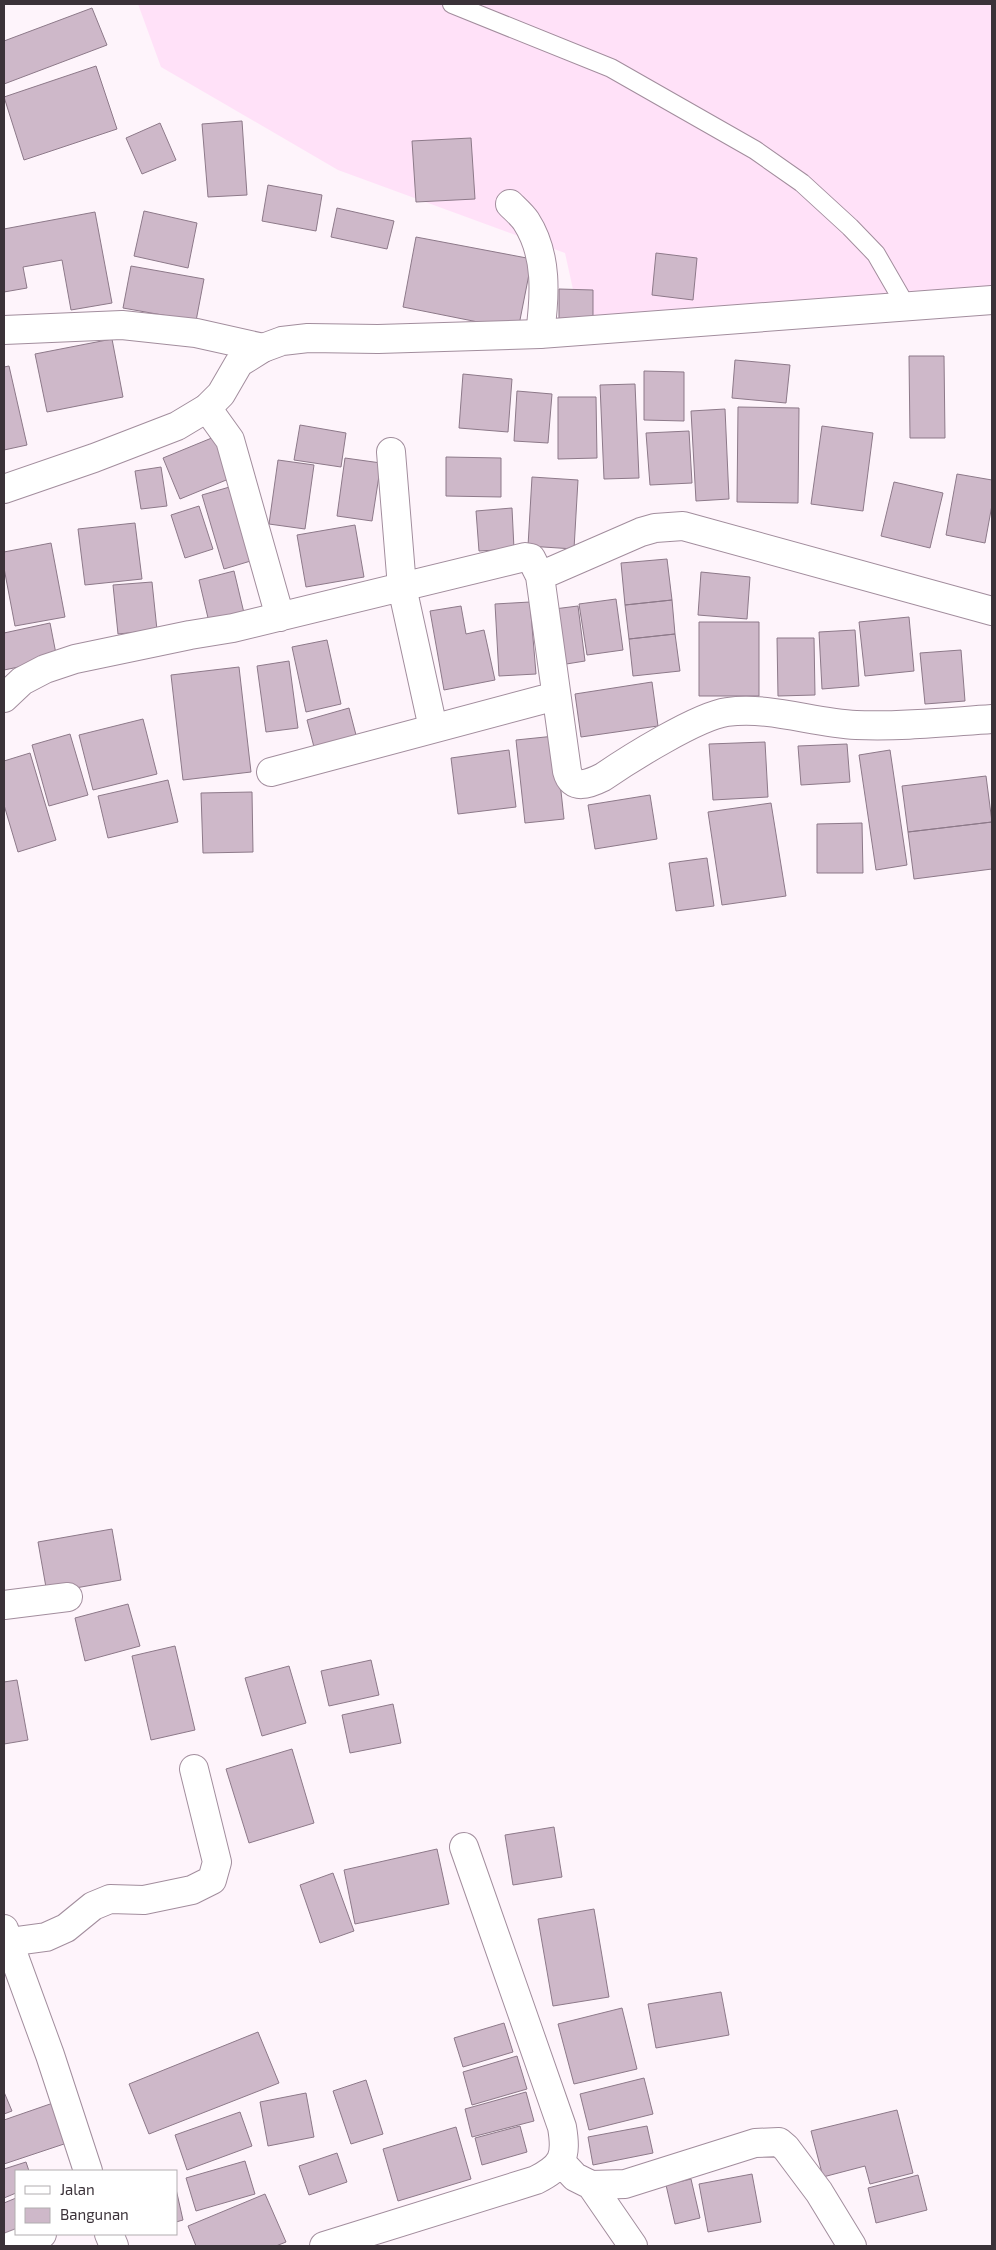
<svg xmlns="http://www.w3.org/2000/svg" width="996" height="2250" font-family="'Exo 2',sans-serif">
	<style>
		.built { fill: #ffe1f8 }
		.building { fill: #ceb8c9; stroke: #8d7989 }
		.lines { fill: none; stroke-linecap: round; stroke-linejoin: round }
		.service-casing { stroke: #a28d9d; stroke-width: 20 }
		.minor-casing { stroke: #a28d9d; stroke-width: 30 }
		.tertiary-casing { stroke: #a28d9d; stroke-width: 30 }
		.service { stroke: #fff; stroke-width: 18 }
		.minor { stroke: #fff; stroke-width: 28 }
		.tertiary { stroke: #fff; stroke-width: 28 }
	</style>
	<rect width="100%" height="100%" fill="#fef4fb"/>
	<path class="built" d="M138 4H992V292L583 335 565 253 338 170 161 67Z"/>
	<path class="building" d="M92 8 107 45 4 84V41Z
		M96 66 117 129 24 160 4 97Z
		M242 121 247 195 208 197 202 124Z
		M160 123 176 160 142 174 126 138Z
		M471 138 475 199 416 202 412 141Z
		M268 185 322 195 316 231 262 221Z
		M337 208 394 221 387 249 331 237Z
		M144 211 197 223 188 268 134 256Z
		M95 212 112 303 71 310 62 260 23 267 27 288 4 292V229Z
		M416 237 532 259 518 330 403 307Z
		M656 253 697 258 693 300 652 295Z
		M131 266 204 279 196 321 123 308Z
		M559 289 593 290V323H559Z
		M112 339 123 397 47 412 35 354Z
		M909 356H944L945 438H910Z
		M735 360 790 365 786 403 732 398Z
		M9 366 27 445 4 450V367Z
		M644 371 684 372V421L644 420Z
		M463 374 512 379 508 432 459 428Z
		M635 384 639 478 604 479 600 385Z
		M517 391 552 394 548 443 514 441Z
		M558 397H596L597 458 558 459Z
		M738 407 799 408 798 503 737 502Z
		M725 409 729 499 696 501 691 411Z
		M300 425 346 433 341 467 294 460Z
		M822 426 873 433 863 511 811 504Z
		M689 431 692 483 650 485 646 433Z
		M219 435 236 476 180 499 163 458Z
		M446 457 501 458V497L446 496Z
		M345 458 381 463 372 521 337 516Z
		M278 460 314 465 305 529 269 524Z
		M161 467 167 506 141 509 135 471Z
		M957 474 992 480V505L985 543 946 535Z
		M532 477 578 480 574 549 528 546Z
		M894 482 943 493 930 548 881 536Z
		M233 486 254 560 224 569 202 495Z
		M199 506 213 549 185 558 171 515Z
		M512 508 514 549 479 551 476 511Z
		M135 523 142 579 85 585 78 529Z
		M355 525 364 577 306 587 297 535Z
		M51 543 65 617 15 626 4 568V552Z
		M667 559 672 600 625 605 621 563Z
		M234 571 244 613 209 622 199 580Z
		M701 572 750 577 747 619 698 615Z
		M152 582 157 630 118 634 113 585Z
		M616 599 623 650 587 655 579 604Z
		M672 600 675 634 629 639 625 605Z
		M530 602 536 674 499 676 495 604Z
		M461 606 466 634 484 630 495 680 444 690 430 611Z
		M578 606 585 661 554 666 546 610Z
		M909 617 914 671 865 676 859 622Z
		M699 622H759V696H699Z
		M50 623 57 659 4 670V633Z
		M855 630 859 686 822 689 819 632Z
		M675 634 680 671 633 676 629 639Z
		M777 638H814L815 695 778 696Z
		M327 640 341 704 306 712 292 647Z
		M961 650 965 701 925 704 920 653Z
		M289 661 298 728 266 732 257 666Z
		M239 667 251 772 183 780 171 675Z
		M652 682 658 726 581 737 575 694Z
		M349 708 356 735 314 747 307 720Z
		M143 719 157 774 93 790 79 735Z
		M70 734 88 795 49 806 32 745Z
		M555 736 564 819 525 823 516 740Z
		M765 742 768 797 713 800 709 744Z
		M847 744 850 782 801 785 798 746Z
		M509 750 516 807 458 814 451 758Z
		M890 750 907 865 876 870 859 755Z
		M30 753 56 840 18 852 4 805V761Z
		M986 776 992 822 908 832 902 786Z
		M168 780 178 822 108 838 98 796Z
		M252 792 253 852 203 853 201 793Z
		M650 795 657 839 595 849 588 805Z
		M771 803 786 896 722 905 708 812Z
		M992 822V869L914 879 908 832Z
		M862 823 863 873H817V824Z
		M707 858 714 906 676 911 669 863Z
		M112 1529 121 1580 47 1593 38 1542Z
		M128 1604 140 1646 85 1661 75 1618Z
		M175 1646 195 1730 151 1740 132 1656Z
		M371 1660 379 1695 329 1706 321 1671Z
		M289 1666 306 1723 262 1736 245 1678Z
		M17 1680 28 1740 4 1744V1682Z
		M393 1704 401 1743 350 1753 342 1715Z
		M292 1749 314 1823 249 1843 226 1769Z
		M554 1827 562 1877 513 1885 505 1835Z
		M437 1849 449 1904 355 1924 344 1870Z
		M333 1873 354 1931 320 1943 300 1885Z
		M594 1909 609 1997 553 2006 538 1919Z
		M721 1992 729 2035 656 2048 648 2004Z
		M622 2008 637 2069 574 2084 558 2024Z
		M504 2023 513 2052 463 2067 454 2038Z
		M258 2032 279 2083 149 2134 129 2084Z
		M517 2056 527 2089 472 2105 463 2072Z
		M644 2078 653 2114 589 2130 580 2094Z
		M366 2080 383 2134 351 2144 333 2091Z
		M4 2092 12 2111 4 2114Z
		M526 2092 534 2121 472 2137 465 2109Z
		M306 2093 314 2137 268 2146 260 2102Z
		M53 2103 67 2143 4 2164V2120Z
		M897 2110 913 2173 870 2184 865 2166 823 2177 811 2131Z
		M240 2112 252 2146 187 2170 175 2135Z
		M520 2126 527 2152 482 2165 475 2138Z
		M647 2126 653 2153 593 2165 588 2137Z
		M456 2127 471 2179 398 2201 383 2149Z
		M337 2153 347 2182 309 2195 299 2166Z
		M245 2161 255 2194 196 2211 186 2178Z
		M26 2162 29 2171H16V2193L4 2198V2169Z
		M752 2174 761 2222 708 2232 699 2184Z
		M918 2175 927 2210 876 2223 868 2188Z
		M691 2179 700 2218 675 2224 666 2185Z
		M176 2189 183 2220 176 2222Z
		M265 2194 286 2242 276 2246H196L188 2226Z
		M16 2198V2234L4 2240V2203Z"/>
	<g class="lines">
		<g class="service-casing">
			<path id="service" d="M452 4 611 68 755 150 802 183 850 227 876 254 906 306"/>
		</g>
		<g class="minor-casing">
			<path id="minor" d="M510 204C515 209 522 215 526 221 548 255 545 296 540 334
				M4 330 122 325 196 333 263 348
				M207 408 230 440 280 617
				M391 452 402 587 433 728
				M540 576 641 532 655 528 683 526 992 611
				M4 698 22 681 45 669 75 659 190 635 233 628 525 557 531 558 540 576 567 771C572 791 589 784 603 777 629 759 698 716 727 712 770 706 813 723 856 725 901 727 947 722 992 719
				M271 772 556 696
				M4 1605 68 1597
				M4 1929 50 2055 88 2171
				M9 1942 46 1937 66 1928 93 1906 110 1899 144 1900 192 1890 212 1880 217 1862 194 1769
				M561 2162 575 2177 591 2185 625 2184 755 2143 779 2142 786 2148 819 2192 852 2246
				M591 2185 633 2246
				M109 2234 114 2246
				M11 2246 42 2234
				M324 2246 536 2180C563 2166 567 2157 562 2127L464 1847"/>
		</g>
		<g class="tertiary-casing">
			<path id="tertiary" d="M4 489 94 458 177 426 207 408 221 394 239 363 263 348 282 341 308 338 378 339 540 334 992 300"/>
		</g>
		<use href="#service" class="service"/>
		<use href="#minor" class="minor"/>
		<use href="#tertiary" class="tertiary"/>
	</g>
	<rect width="996" height="2250" fill="none" stroke="#3b3239" stroke-width="10"/>
	<rect x="15" y="2170" width="162" height="65" fill="#ffffff" stroke="#b1adb0"/>
	<rect x="25" y="2186" width="25" height="8" fill="#ffffff" stroke="#b1adb0"/>
	<text x="60" y="2195" font-size="15" fill="#3b3239">Jalan</text>
	<rect x="25" y="2208" width="25" height="15" fill="#ceb8c9" stroke="#b1adb0"/>
	<text x="60" y="2220" font-size="15" fill="#3b3239">Bangunan</text>
</svg>
